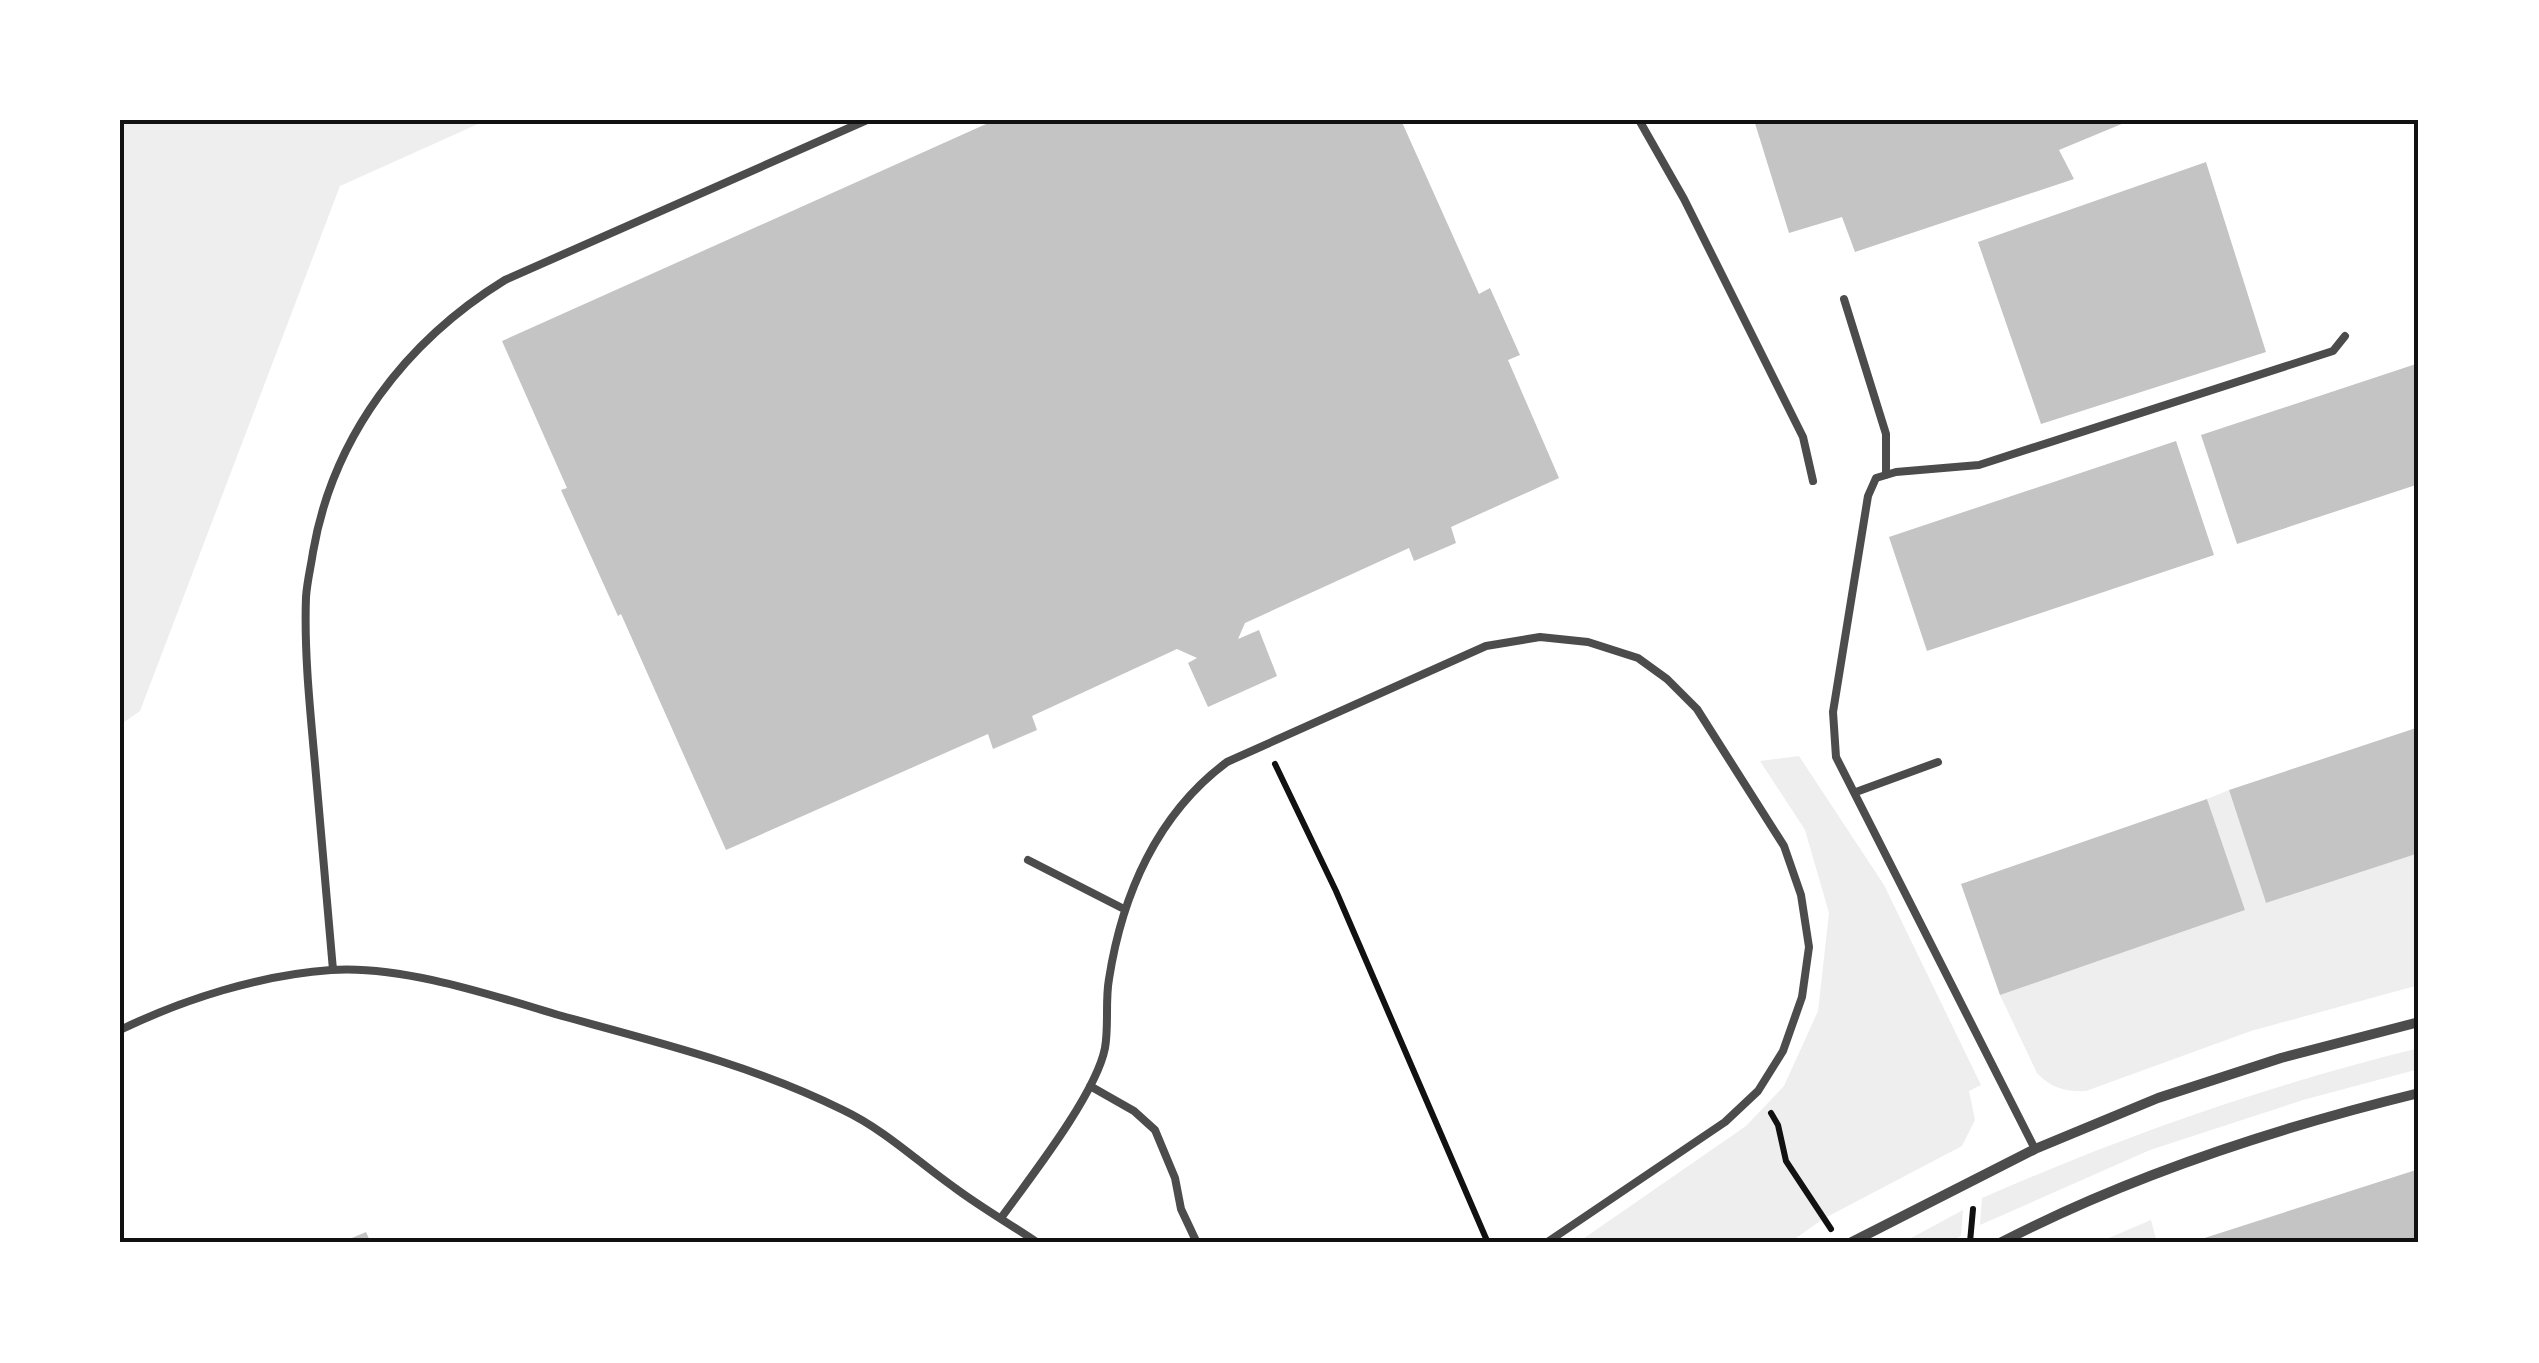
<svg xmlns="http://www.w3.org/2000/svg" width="2539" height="1363" font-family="Arial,sans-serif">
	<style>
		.green { fill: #eee }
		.building { fill: #c4c4c4 }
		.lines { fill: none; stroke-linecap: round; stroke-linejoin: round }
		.path { stroke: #111; stroke-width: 6 }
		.service { stroke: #4c4c4c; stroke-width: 8 }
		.minor { stroke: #4c4c4c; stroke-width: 10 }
		.neatline { fill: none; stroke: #111; stroke-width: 4 }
	</style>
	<rect width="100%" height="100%" fill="#fff"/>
	<path class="green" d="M120 120H487L340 186 140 711 120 725Z
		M1799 756 1884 885 1981 1085 1969 1091 1975 1120 1962 1146 1823 1219 1789 1243H1577L1746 1126 1784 1086 1818 1011 1829 913 1805 830 1760 761Z
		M2229 790 2266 903 2419 853V985L2251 1031 2086 1091C2066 1092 2051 1088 2037 1073L2000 995 2245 910 2207 799Z
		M2419 1048V1069L2303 1100 2150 1150 1980 1225 1982 1198C2124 1136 2268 1085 2419 1048Z
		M1963 1210 1961 1236 1948 1243H1902Z
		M2151 1220 2157 1243H2097Z"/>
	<path class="building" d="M995 120H1401L1479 294 1490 288 1520 355 1508 360 1559 478 1451 527 1456 543 1414 561 1409 548 1245 623 1238 639 1259 630 1277 676 1208 707 1188 663 1197 658 1177 649 1032 716 1037 730 993 749 988 734 726 850 621 614 618 616 561 490 567 488 502 341Z
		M1754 120H2123L2124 123 2059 150 2074 179 1855 252 1842 217 1789 233Z
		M2206 162 2266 352 2041 424 1978 242Z
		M2419 363V484L2237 544 2201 435Z
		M2176 441 2214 555 1927 651 1889 537Z
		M2419 727V853L2266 903 2229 790Z
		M2207 799 2245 910 2000 995 1961 884Z
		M2419 1169V1243H2192V1242Z
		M366 1232 371 1243H340Z"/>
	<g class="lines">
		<path class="path" d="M1275 764 1336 891 1488 1243
			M1771 1113 1778 1125 1786 1161 1831 1229
			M1970 1242 1973 1209"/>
		<path class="service" d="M1639 120 1684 199 1803 437 1813 481
			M1844 299 1886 434V475
			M1856 792 1938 762
			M1028 860 1124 909
			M333 970C327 901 321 833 315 764 310 709 304 652 306 597 307 582 311 566 313 552 333 436 406 341 505 280L867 120
			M120 1030C184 999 260 975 331 970 403 965 494 996 562 1016 657 1042 755 1066 843 1110 885 1130 918 1162 955 1188 982 1208 1010 1224 1038 1243
			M1090 1086 1134 1111 1155 1130 1175 1178 1181 1209 1197 1243
			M2035 1149 1836 757 1833 712 1868 496 1876 478 1896 472 1979 465 2333 351 2345 336
			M1001 1218C1030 1178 1096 1094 1105 1048 1109 1025 1105 1001 1109 979 1122 895 1157 814 1227 762L1486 646 1540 637 1588 642 1638 658 1667 679 1697 709 1784 846 1801 895 1809 947 1802 997 1783 1051 1758 1091 1725 1122 1546 1243"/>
		<path class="minor" d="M1850 1243 2035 1149 2158 1098 2281 1058 2419 1022
			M2000 1243C2131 1175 2276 1128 2419 1093"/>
	</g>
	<rect width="2539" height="1363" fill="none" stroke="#ffffff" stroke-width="245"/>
	<rect x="122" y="122" width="2294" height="1118" class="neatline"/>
</svg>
